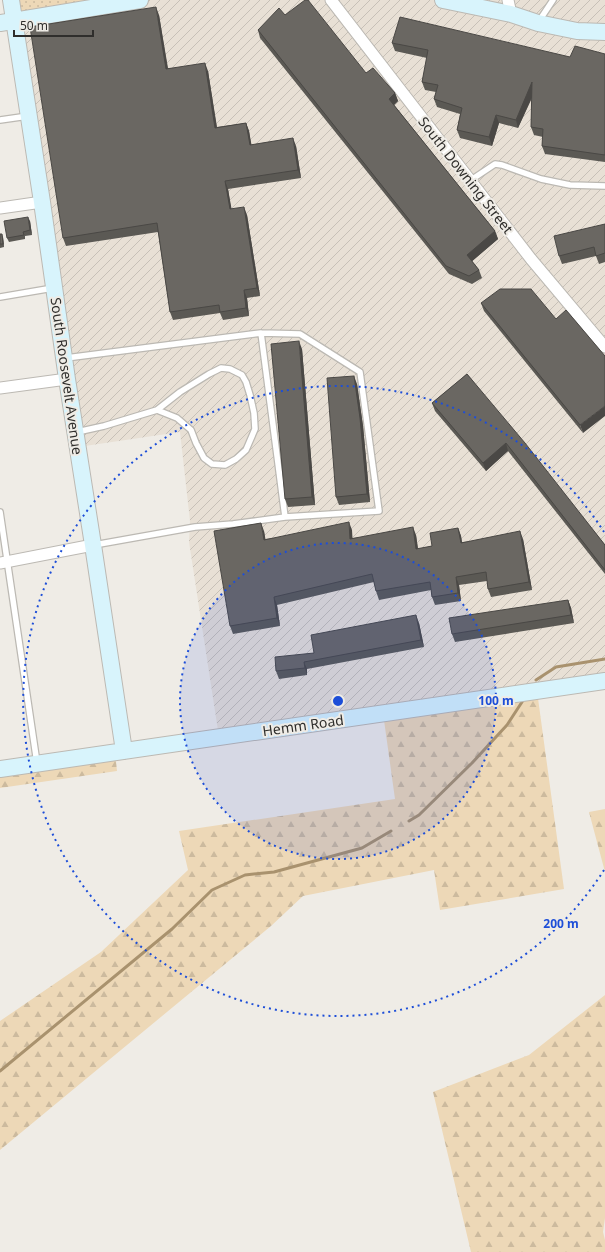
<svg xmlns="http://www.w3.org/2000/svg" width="605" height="1252" font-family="'Noto Sans',sans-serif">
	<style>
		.industrial { fill: url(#industrial-furrows) }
		.grass { fill: url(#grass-dots) }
		.forest { fill: url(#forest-firs) }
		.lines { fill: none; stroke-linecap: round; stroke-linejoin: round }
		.stream { stroke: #a9926e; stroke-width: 3 }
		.lane-casing { stroke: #bcb9b3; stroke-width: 8 }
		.street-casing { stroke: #bcb9b3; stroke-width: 13 }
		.secondary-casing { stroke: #bcb9b3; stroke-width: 18 }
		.lane { stroke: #fff; stroke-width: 5.5 }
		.street { stroke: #fff; stroke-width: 11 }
		.secondary { stroke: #d8f4fc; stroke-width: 16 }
		.wall { fill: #5b5954 }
		.shaded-wall { fill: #4a4845 }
		.building { fill: #6a6762; stroke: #4a4845 }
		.ring { fill: none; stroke: #1d4ed8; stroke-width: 2; stroke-dasharray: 2 4 }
		.labels { text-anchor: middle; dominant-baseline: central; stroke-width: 4; stroke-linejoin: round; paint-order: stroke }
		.street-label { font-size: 14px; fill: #2f2e2c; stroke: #efece6 }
		.centre { fill: #1d4ed8; stroke: #efece6; stroke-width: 2 }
		.ring-label { font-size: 12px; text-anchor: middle; font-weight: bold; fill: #1d4ed8; stroke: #efece6; stroke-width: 4; stroke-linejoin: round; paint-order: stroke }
	</style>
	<defs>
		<pattern id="industrial-furrows" width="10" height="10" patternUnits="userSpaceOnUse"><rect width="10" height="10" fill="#e8e0d5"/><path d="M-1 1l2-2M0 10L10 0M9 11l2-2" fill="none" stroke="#c7c0b7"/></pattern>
		<pattern id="grass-dots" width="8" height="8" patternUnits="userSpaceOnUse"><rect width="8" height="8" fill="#edd8b7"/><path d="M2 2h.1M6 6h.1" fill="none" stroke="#ccba9e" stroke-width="1.8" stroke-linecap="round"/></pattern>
		<pattern id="forest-firs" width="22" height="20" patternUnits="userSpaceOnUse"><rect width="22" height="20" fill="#edd8b7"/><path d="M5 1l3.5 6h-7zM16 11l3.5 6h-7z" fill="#ccba9e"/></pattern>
	</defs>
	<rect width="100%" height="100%" fill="#efece6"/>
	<path class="industrial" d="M140 0H605V680L219 737 189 542 190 521 180 432 78 447 14 21Z"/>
	<path class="grass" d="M11 0H140L14 21Z"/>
	<path class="forest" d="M537 691 564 889 440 910 434 870 303 896 271 926 0 1150V1021L101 952 188 870 179 831 395 799 383 713Z
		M115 752 117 771 0 788V769Z
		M605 809V872L589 812Z
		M605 995V1218L603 1232 605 1240V1252H471L433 1092 529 1055Z"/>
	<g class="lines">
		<path class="stream" d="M536 680 556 667 605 659
			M409 821 419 815 472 763 507 725 522 702
			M0 1071 172 929 212 890 245 875 274 872 362 848 391 831"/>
		<g class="lane-casing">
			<path id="lane" d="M539 21 553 0
				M0 120 28 116
				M471 180 495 164 502 165 541 179 570 185 605 186
				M0 297 53 288
				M261 333 300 334 360 372 379 511 285 517
				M66 358 261 333 285 517 233 524 195 527 94 545
				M77 432 104 426 157 410 180 392 209 374 221 368 230 369 242 375 246 382 250 395 254 413 255 429 246 450 236 459 225 465 212 464 204 458 196 443 191 430 177 418 157 410
				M0 512 37 763"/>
		</g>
		<g class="street-casing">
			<path id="street" d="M331 0 531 259 605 347
				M508 0 511 14
				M0 208 42 202
				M0 388 67 379
				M0 563 93 545"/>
		</g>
		<g class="secondary-casing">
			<path id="secondary" d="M11 0 42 202 67 379 93 545 124 751
				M443 0 511 14 538 23 577 31 605 32
				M0 23 140 0
				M0 769 605 681"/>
		</g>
		<use href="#lane" class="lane"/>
		<use href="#street" class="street"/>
		<use href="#secondary" class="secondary"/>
	</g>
	<path class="wall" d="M159 15 168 68 208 71 217 127 246 123 249 131 251 145 296 146 301 178 228 189 231 209 247 215 260 296 247 298 249 316 223 320 220 313 173 320 170 312 158 232 66 246 63 238Z
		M258 30 366 73 395 93 398 101 394 105 495 231 498 239 472 261 479 270 482 278 472 284 449 274 260 38Z
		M392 43 570 57 605 54V162L545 154 542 146 543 137 534 135 531 127 532 98 518 128 499 123 492 146 460 138 457 130 460 114 437 107 434 99 436 92 425 90 422 82 427 58 395 51Z
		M30 221 32 235 25 236V239L9 242 7 238Z
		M605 224V262L599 264 596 256 562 264 559 256Z
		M0 234 3 237 4 247 0 248Z
		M531 289 583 433 484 311 481 303Z
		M302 349 315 505 288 507 285 499Z
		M467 374 605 545V574L508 451 486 471 435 411 432 403Z
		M357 384 363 426 370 502 339 505 336 497Z
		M458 528 461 536 462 542 523 539 532 590 491 597 488 589 487 581 459 585 461 601 435 605 432 597 431 590 379 600 376 591 374 582 277 605 280 626 233 634 230 626 264 531 265 539 352 530V538L416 535 418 549 432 546Z
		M568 600 571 608 574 623 455 642 452 634Z
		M419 623 424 647 307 669V675L279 679 276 671 314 653Z"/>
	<path class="shaded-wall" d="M156 7 159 15 169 77 166 69Z
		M205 63 208 71 218 136 215 128Z
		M532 82 535 90 518 128 516 120Z
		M395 93 398 101 392 107 389 99Z
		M496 115 499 123 492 146 489 137Z
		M246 123 249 131 253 153 250 145Z
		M293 138 296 146 301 178 298 170Z
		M225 181 228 189 233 217 230 209Z
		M244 207 247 215 260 296 257 288Z
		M28 217 30 221 32 235 30 230Z
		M495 231 498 239 470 263 467 255Z
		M2 234 3 237 4 247 3 244Z
		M244 290 247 298 249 316 246 308Z
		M299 341 302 349 315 505 312 497Z
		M354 376 357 384 363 426 370 502 367 494Z
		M605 406V416L583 433 580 425Z
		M506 443 508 451 486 471 483 463Z
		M349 522 352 530 353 547 350 539Z
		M261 523 264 531 267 548 264 540Z
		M413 527 416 535 419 557 416 549Z
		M458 528 461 536 463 551 461 543Z
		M520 531 523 539 532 590 529 582Z
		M456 577 459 585 461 601 458 593Z
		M274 597 277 605 280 626 277 618Z
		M568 600 571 608 574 623 571 615Z
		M416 615 419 623 424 647 421 640Z
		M304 662 307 669V675L305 668Z"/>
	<path class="building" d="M305 0H308L366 73 373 68 395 93 389 99 495 231 467 255 479 270 469 276 446 266 258 30 279 8 285 15Z
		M156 7 166 69 205 63 215 128 246 123 250 145 293 138 298 170 225 181 230 209 244 207 257 288 244 290 246 308 220 312 219 305 170 312 157 223 63 238 30 27Z
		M400 17 570 57 575 46 605 54V155L542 146 543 129 531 127 532 82 516 120 496 115 489 137 457 130 462 108 434 99 438 85 422 82 428 50 392 43Z
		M28 217 30 230 23 232 24 235 7 238 4 221Z
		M605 224V253L596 256 594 247 559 256 554 236Z
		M0 234H2L3 244H0Z
		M500 289H531L556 319 566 310 605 356V406L580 425 481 303Z
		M299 341 312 497 285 499 271 344Z
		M467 374 525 443 605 545V570L506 443 483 463 432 403Z
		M354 376 360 418 367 494 336 497 327 378Z
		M349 522 350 539 413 527 416 549 432 546 430 533 458 528 461 543 520 531 529 582 488 589 486 572 456 577 458 593 432 597 430 582 376 591 372 574 274 597 277 618 230 626 214 531 261 523 264 540Z
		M568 600 571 615 452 634 449 618Z
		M416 615 421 640 304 662 305 668 276 671 275 657 314 653 311 635Z"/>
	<circle cx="338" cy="701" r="158" fill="#1d4ed8" fill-opacity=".12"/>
	<g class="ring">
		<circle cx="338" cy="701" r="158"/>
		<path d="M604 870A315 315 0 1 1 604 532"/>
	</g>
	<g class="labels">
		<g class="street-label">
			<text transform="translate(466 175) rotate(52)">South Downing Street</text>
			<text transform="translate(67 376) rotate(82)">South Roosevelt Avenue</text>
			<text transform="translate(303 725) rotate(-8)">Hemm Road</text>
		</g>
	</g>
	<circle cx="338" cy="701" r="6" class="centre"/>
	<g class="ring-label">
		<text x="496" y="705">100 m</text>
		<text x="561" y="928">200 m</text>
	</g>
	<path d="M14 30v6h79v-6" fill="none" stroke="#2f2e2c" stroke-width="2"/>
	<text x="20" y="30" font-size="12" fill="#2f2e2c" stroke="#efece6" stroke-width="3" paint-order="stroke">50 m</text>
</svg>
